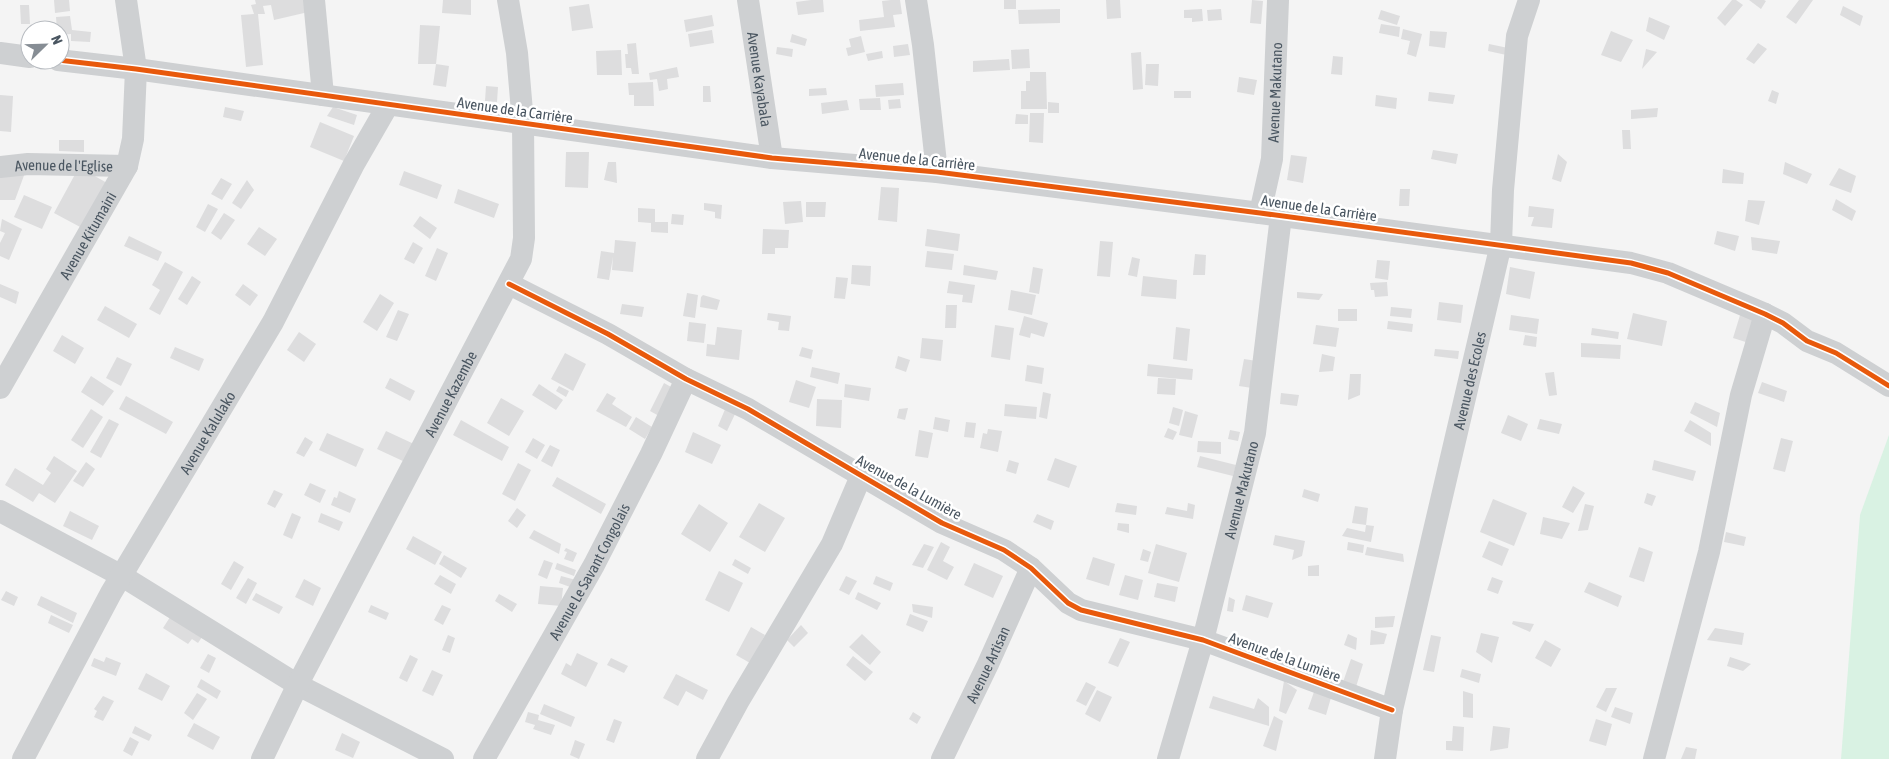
<svg xmlns="http://www.w3.org/2000/svg" width="1889" height="759" font-family="'Asap Condensed',sans-serif">
	<style>
		.green { fill: #d9f2e3 }
		.building { fill: #ddddde }
		.lines { fill: none; stroke-linecap: round; stroke-linejoin: round }
		.minor { stroke: #ced0d2; stroke-width: 22 }
		.cycleway-casing { stroke: #fff; stroke-width: 8 }
		.cycleway { stroke: #e8590c; stroke-width: 5 }
		.labels { text-anchor: middle; dominant-baseline: central; stroke-width: 5; stroke-linejoin: round; paint-order: stroke }
		.street-label { font-size: 15px; fill: #4a5661; stroke: #fff }
	</style>
	<rect width="100%" height="100%" fill="#f4f4f4"/>
	<path class="green" d="M1889 435V759H1841L1860 515Z"/>
	<path class="building" d="M54 0H69L70 11 55 13Z
		M255 0H315L317 10 274 20 271 5 263 6 265 14H258L263 65 246 67 241 15 254 14 251 5 256 4Z
		M443 0H471V15L442 13Z
		M811 0H823L824 12 798 15 796 2Z
		M891 0H900L902 14 893 15 895 27 860 31 859 20 884 17 882 1Z
		M1004 0H1016V9H1004Z
		M1106 0H1120L1121 18 1107 19Z
		M1252 0 1263 1 1261 24 1250 23Z
		M1732 0H1736L1743 5 1725 26 1717 18Z
		M1749 0H1764L1766 1 1761 9Z
		M1799 0H1813L1796 24 1786 17Z
		M589 4 593 28 572 31 569 7Z
		M20 5H29L30 24H21Z
		M1843 6 1863 16 1860 26 1840 15Z
		M1060 9V23L1019 24 1018 10Z
		M1202 9 1203 21 1192 22V18H1184V10Z
		M1221 9 1222 20 1208 21 1207 10Z
		M1381 10 1400 16 1397 25 1378 19Z
		M712 15 714 26 686 32 684 20Z
		M70 16 72 30 91 32 90 42 71 41V34L60 35V30H57L56 17Z
		M1649 17 1670 26 1664 40 1646 31Z
		M1381 24 1400 27 1399 37 1379 33Z
		M420 25 440 26 436 64H418Z
		M1403 29 1422 34 1416 57 1407 54 1410 41 1401 39Z
		M712 30 714 43 690 47 688 34Z
		M1430 31 1447 32 1445 48 1429 46Z
		M1611 31 1633 40 1621 62 1601 55Z
		M792 34 807 39 805 46 790 42Z
		M861 36 865 52 848 56 846 48 851 47 849 39Z
		M636 43 639 74H632L631 68H626L625 54H628L627 44Z
		M1758 43 1767 49 1754 64 1746 59Z
		M908 44 910 55 894 57 893 46Z
		M1489 44 1513 49 1511 56 1488 51Z
		M777 47 793 49 792 57 776 54Z
		M1029 49 1030 68 1012 69 1011 50Z
		M1646 49 1657 52 1642 69Z
		M621 50 622 75H597L596 51Z
		M882 51 883 58 868 61 866 54Z
		M1141 52 1143 89 1133 90 1131 53Z
		M1333 56 1343 57 1342 75 1331 74Z
		M1009 59 1010 70 973 72V61Z
		M436 64 449 66 446 87 433 85Z
		M1146 64H1159L1158 86 1145 85Z
		M677 67 679 77 667 79 668 89 659 91 657 79 650 80 649 73Z
		M1030 72H1046L1047 109H1021V91H1026V81H1030Z
		M1239 77 1257 80 1254 95 1237 92Z
		M653 82 654 106H634V95H629L628 83Z
		M903 83 904 95 876 97 875 85Z
		M486 86 498 87 497 102 485 101Z
		M703 86H710L711 102H703Z
		M826 88 827 95 809 96V89Z
		M1772 90 1779 93 1776 104 1768 101Z
		M1174 91H1191V98H1174Z
		M1429 92 1455 95 1453 104 1428 101Z
		M0 95 13 96 11 132 0 131Z
		M1376 95 1397 98 1396 109 1375 106Z
		M880 98 881 110H860L859 99Z
		M900 99 901 108 889 109 888 100Z
		M847 100 849 110 822 114 821 103Z
		M1048 102 1059 103V113H1048Z
		M225 107 244 111 241 121 223 117Z
		M333 107 357 115 354 125 327 116Z
		M1658 108 1657 117 1631 119V110Z
		M1030 113H1044L1043 143 1029 142Z
		M1016 114 1028 115V124H1015Z
		M320 122 354 136 344 161 310 147Z
		M1622 130H1630L1631 149H1623Z
		M59 140H84V152L59 151Z
		M1433 150 1458 154 1456 164 1431 159Z
		M566 152H589L588 188 565 187Z
		M1558 154 1567 162 1561 182 1552 179Z
		M1291 155 1307 157 1303 183 1287 180Z
		M608 162H616L617 183 604 180Z
		M1785 162 1812 174 1807 184 1783 174Z
		M79 167 107 183 82 228 54 213Z
		M1839 168 1856 176 1851 193 1829 185Z
		M1723 169 1744 173 1743 184 1722 183Z
		M0 170H26L15 200H0Z
		M404 171 442 185 437 199 399 185Z
		M221 178 232 184 222 200 211 194Z
		M247 180 254 190 241 209 232 203Z
		M881 187 899 188 897 222 878 220Z
		M458 189 499 204 494 218 454 203Z
		M1400 189H1410L1409 206H1399Z
		M24 195 52 207 42 229 14 217Z
		M1836 199 1856 211 1852 221 1832 210Z
		M1748 200 1765 201 1759 225 1745 221Z
		M801 201 803 222 785 224 783 202Z
		M806 202H826L825 217H806Z
		M704 203 722 205 721 219 715 218V212L704 210Z
		M208 204 218 209 205 232 196 227Z
		M1529 206 1554 209 1552 228 1531 226 1534 217H1528Z
		M638 208 655 209V222H668V233L651 232V223L638 222Z
		M224 213 235 220 221 240 211 233Z
		M672 214 684 215 683 225 671 224Z
		M420 216 437 228 430 239 413 226Z
		M2 219 22 229 9 260 0 256V243L5 233 0 231Z
		M259 227 277 239 265 256 247 244Z
		M763 229 789 230 788 248H775V254H762Z
		M927 229 960 234 958 251 925 246Z
		M1717 231 1739 236 1735 251 1714 244Z
		M129 236 162 252 158 261 124 246Z
		M1751 237 1780 241 1777 254 1752 250Z
		M615 240 636 242 633 272 612 270 613 257 609 280 597 278 601 251 614 253Z
		M1100 241 1113 242 1110 277 1097 276Z
		M413 242 423 248 414 264 404 259Z
		M437 248 448 253 436 281 425 276Z
		M927 251 954 254 952 270 925 267Z
		M1195 254 1206 255 1205 275H1193Z
		M1132 257 1140 259 1137 277 1128 275Z
		M1377 260 1390 261 1388 280 1375 278Z
		M165 262 183 272 160 315 149 309 160 290 152 285Z
		M852 265 871 266 870 286 851 284Z
		M964 265 998 271 996 280 963 275Z
		M1033 267 1043 269 1039 294 1029 292Z
		M1510 267 1535 272 1530 299 1506 294Z
		M192 276 201 282 187 305 178 299Z
		M1143 276 1177 280 1176 299 1141 296Z
		M836 277 848 278 845 299 834 298Z
		M949 281 975 285 972 303 962 302 963 295 947 293Z
		M1387 282 1388 296 1375 297 1374 290H1371L1370 283Z
		M0 284 19 292 16 304 0 297Z
		M243 284 258 295 250 306 235 295Z
		M1011 290 1036 295 1032 315 1008 310Z
		M1297 292 1323 294 1319 300 1297 298Z
		M687 293 698 295 695 318 683 316Z
		M380 294 394 303 377 331 363 322Z
		M703 295 720 300 717 310 700 307 701 297Z
		M1439 302 1463 305 1461 323 1437 320Z
		M622 304 644 307 642 317 620 314Z
		M946 305H957L956 328H945Z
		M105 306 137 324 129 338 97 320Z
		M1391 307 1412 309 1411 318 1390 316Z
		M1338 309H1357V321H1338Z
		M398 310 409 314 397 341 386 337Z
		M1741 312 1761 320 1752 344 1733 338Z
		M768 313 791 316 789 331 778 330 779 322 767 320Z
		M1633 313 1667 321 1662 346 1627 339Z
		M1511 315 1539 319 1537 334 1509 330Z
		M1024 316 1048 323 1044 337 1031 333 1030 338 1019 335Z
		M1388 321 1413 324 1412 332 1387 329Z
		M689 322 706 324 704 343 687 341Z
		M995 325 1014 328 1010 360 991 357Z
		M1316 325 1339 328 1336 347 1313 344Z
		M717 327 742 330 739 360 706 356 707 344 715 345Z
		M1176 327 1190 329 1187 361 1173 359Z
		M1592 328 1619 332 1618 339 1591 335Z
		M299 332 316 344 304 362 287 350Z
		M62 335 84 348 75 364 53 351Z
		M1525 335 1537 337 1536 347 1523 345Z
		M922 338 943 340 941 361 920 358Z
		M1581 343 1621 345 1620 359 1581 357Z
		M175 347 204 359 199 371 170 358Z
		M802 347 813 350 811 359 799 356Z
		M1435 349 1459 351 1458 359 1434 356Z
		M565 353 586 364 573 391 551 379Z
		M1322 354 1335 357 1333 371 1319 372Z
		M898 356 910 360 906 372 895 368Z
		M117 357 132 364 121 386 106 378Z
		M1244 359 1257 361 1252 388 1239 386Z
		M1148 364 1193 369 1192 380 1147 376Z
		M1027 365 1044 368 1042 384 1025 381Z
		M812 367 840 373 838 384 810 377Z
		M1554 372 1557 395 1549 396 1545 373Z
		M1350 374H1361L1360 395 1348 400Z
		M91 376 114 391 103 406 81 392Z
		M390 378 415 391 410 401 385 388Z
		M1158 378 1176 379 1175 395 1157 394Z
		M796 380 816 387 809 408 789 402Z
		M1762 382 1787 391 1784 402 1758 393Z
		M664 383 673 388 659 416 650 411Z
		M539 384 563 400 556 410 532 395Z
		M845 384 871 388 869 401 844 397Z
		M559 386 569 391 566 397 556 391Z
		M1043 392 1051 394 1047 419 1039 417Z
		M607 393 616 398 612 404 632 417 626 427 596 411Z
		M1281 393 1299 395 1297 406 1280 404Z
		M126 396 173 422 166 434 119 409Z
		M501 398 524 411 509 436 487 423Z
		M817 399 842 400 841 428 816 426Z
		M1695 402 1720 413 1717 427 1690 413Z
		M1005 404 1037 407 1036 419 1004 416Z
		M726 407 736 412 727 431 718 426Z
		M1173 407 1183 410 1179 426 1169 423Z
		M908 408 905 420 897 418 899 409Z
		M91 409 103 417 83 448 71 440Z
		M1185 411 1198 415 1192 438 1179 435Z
		M1508 415 1528 424 1521 441 1501 433Z
		M636 417 652 427 645 439 629 429Z
		M935 417 950 420 948 432 933 429Z
		M109 419 119 424 101 458 90 452Z
		M1540 419 1562 424 1559 434 1537 429Z
		M461 420 509 447 502 461 453 435Z
		M1690 420 1711 433V446L1684 431Z
		M966 422 976 423 974 438 964 437Z
		M1168 428 1177 432 1173 440 1164 437Z
		M988 429 1002 431 998 452 980 448 983 433 987 434Z
		M919 430 933 433 928 458 915 456Z
		M1230 430 1240 432 1238 441 1228 439Z
		M386 431 414 444 405 462 377 449Z
		M693 432 721 445 712 464 685 452Z
		M327 433 364 449 356 467 319 450Z
		M305 437 313 442 304 457 296 453Z
		M533 438 545 445 537 459 525 452Z
		M1781 438 1793 441 1785 472 1773 469Z
		M1198 441 1221 442V454L1197 452Z
		M550 445 560 450 552 467 541 461Z
		M54 456 77 471 55 503 39 493 33 502 5 485 15 468 43 485 51 473 46 469Z
		M1200 456 1236 465 1233 476 1197 467Z
		M1055 458 1077 466 1069 488 1047 480Z
		M1009 460 1019 463 1016 474 1006 471Z
		M1654 460 1696 471 1693 481 1652 470Z
		M86 462 95 469 83 487 73 481Z
		M518 463 531 470 515 501 502 494Z
		M557 477 606 504 601 514 552 486Z
		M310 483 326 490 320 503 304 495Z
		M1573 486 1585 493 1573 513 1562 507Z
		M1304 489 1320 494 1318 502 1302 497Z
		M274 490 283 494 275 508 267 504Z
		M339 491 356 499 350 513 331 505 334 497 337 498Z
		M1647 493 1656 496 1652 506 1644 503Z
		M1493 499 1527 513 1514 546 1480 532Z
		M759 503 785 518 765 552 739 537Z
		M1117 503 1137 506 1136 515 1115 512Z
		M1188 503 1195 505 1193 519 1165 514 1167 507 1187 511Z
		M699 504 728 523 710 552 681 534Z
		M1585 504 1594 506 1588 530 1578 531Z
		M1355 506 1368 508 1366 525 1374 526 1371 542 1342 536 1347 528 1365 532 1366 525 1352 523Z
		M517 508 526 515 517 528 508 521Z
		M70 511 99 526 92 540 63 526Z
		M292 513 301 517 292 539 283 535Z
		M321 513 343 522 339 531 318 522Z
		M1037 514 1054 521 1051 530 1033 522Z
		M1543 517 1570 523 1562 539 1540 534Z
		M1118 523 1129 524V533L1117 530Z
		M534 530 561 544 559 554 529 538Z
		M1726 532 1746 537 1744 546 1724 542Z
		M1275 535 1305 541 1302 556 1292 560 1294 550 1273 545Z
		M413 536 442 552 435 565 406 549Z
		M1489 541 1509 549 1502 566 1482 557Z
		M941 542 950 547 943 561 954 567 947 580 927 570Z
		M1348 542 1364 545 1363 553 1347 550Z
		M924 544 934 547 923 568 912 565Z
		M1156 544 1187 553 1179 582 1148 573Z
		M1367 547 1403 554 1404 562 1365 555Z
		M1639 547 1653 552 1644 582 1629 577Z
		M566 548 577 553 573 562 564 559 567 552 564 551Z
		M1143 549 1151 552 1148 562 1140 560Z
		M444 555 467 568 461 578 439 564Z
		M1093 557 1115 564 1109 586 1086 579Z
		M735 559 751 568 748 574 732 565Z
		M544 560 553 563 547 579 538 575Z
		M234 561 244 567 231 590 221 584Z
		M557 563 576 570 574 576 555 569Z
		M974 563 1003 576 993 598 964 585Z
		M1319 565V576H1308V566Z
		M719 571 743 583 729 612 705 600Z
		M440 575 456 584 451 594 434 584Z
		M1125 575 1143 580 1138 600 1119 595Z
		M561 576 576 580 573 588 559 583Z
		M846 576 857 581 849 595 839 590Z
		M876 576 893 583 890 591 873 584Z
		M1492 577 1503 581 1498 594 1487 590Z
		M248 578 257 583 246 604 236 598Z
		M304 579 321 588 313 606 295 597Z
		M1589 582 1622 596 1618 607 1584 592Z
		M1157 583 1178 587 1175 602 1154 597Z
		M540 586 563 588 561 606 538 604Z
		M6 591 18 597 14 606 1 600Z
		M858 592 881 603 877 610 855 599Z
		M256 593 283 607 279 614 252 600Z
		M499 594 517 604 512 612 495 601Z
		M1246 595 1273 603 1268 618 1242 610Z
		M41 596 77 613 73 623 37 605Z
		M1229 597 1235 600 1233 612 1227 611Z
		M912 604 933 607 932 618 913 612Z
		M371 605 389 613 386 620 368 612Z
		M442 605 451 609 443 625 434 620Z
		M172 614 204 634 198 643 192 639 188 644 163 628Z
		M910 614 928 621 923 632 906 625Z
		M51 615 73 625 69 633 48 623Z
		M1395 616 1393 627 1375 628V617Z
		M1513 621 1534 624 1530 632 1512 624Z
		M801 625 808 633 794 647 787 640Z
		M751 627 765 635 750 663 736 655Z
		M1715 628 1744 633 1742 645 1707 640Z
		M1371 630 1387 634 1384 644 1370 645Z
		M1481 633 1499 637 1492 663 1476 652Z
		M862 634 881 652 870 665 849 647Z
		M1348 634 1357 638 1356 650 1344 645Z
		M448 635 455 638 450 653 442 650Z
		M1431 635 1441 637 1434 672 1423 670Z
		M1120 638 1130 642 1118 667 1108 663Z
		M1545 640 1561 649 1551 667 1535 658Z
		M577 653 598 663 586 687 561 674 566 663 571 666Z
		M208 654 216 658 209 673 200 668Z
		M410 655 418 659 407 682 399 678Z
		M853 656 873 672 865 681 846 665Z
		M106 657 121 663 116 676 91 666 94 658 104 662Z
		M1730 657 1751 664 1743 671 1727 666Z
		M611 658 628 666 624 673 607 665Z
		M1351 659 1363 664 1356 687 1343 682Z
		M1462 669 1481 674 1479 683 1460 677Z
		M432 670 443 675 433 696 422 691Z
		M146 673 170 686 162 701 138 689Z
		M676 674 708 690 703 700 686 691 678 706 663 698Z
		M201 679 221 691 217 699 197 687Z
		M1284 681 1297 690 1286 714 1279 711Z
		M1086 682 1096 687 1086 706 1076 701Z
		M1606 688H1617L1606 712 1596 707Z
		M1315 689 1332 694 1326 715 1308 709Z
		M1097 690 1112 697 1100 722 1085 714Z
		M1463 691 1473 694V718L1463 717Z
		M197 693 207 699 193 720 184 713Z
		M103 696 114 701 103 721 94 717 97 711 94 709Z
		M1213 696 1254 709 1258 698 1269 707V726L1209 708Z
		M544 704 575 717 571 727 540 714Z
		M1615 707 1633 713 1630 724 1611 717Z
		M528 712 539 715 538 720 555 725 551 735 533 729 535 725 525 722Z
		M913 712 921 717 917 724 909 719Z
		M1274 716 1283 721 1276 751 1263 746Z
		M614 719 622 722 614 743 606 740Z
		M1596 719 1612 724 1606 746 1589 741Z
		M194 723 220 737 213 750 187 736Z
		M135 726 152 735 149 741 132 733Z
		M1453 726 1464 727 1463 751 1446 750V741H1452Z
		M1493 726 1510 728 1508 748 1490 751Z
		M342 733 360 742 353 758 335 750Z
		M130 737 139 742 132 756 123 751Z
		M575 740 585 744 579 759 570 755Z
		M1686 747 1697 749 1695 759H1681Z"/>
	<g class="lines">
		<g class="minor">
			<path d="M314 0 323 95"/>
			<path id="s1" d="M748 0 772 158"/>
			<path d="M916 0 923 45 937 172"/>
			<path d="M0 53 30 57"/>
			<path d="M58 60 136 69 772 158 937 172 1260 213 1631 263 1668 273 1765 314 1783 323 1807 341 1836 353 1889 386"/>
			<path id="s2" d="M0 167 28 164 127 166"/>
			<path id="s3" d="M1260 213 1272 159 1278 0"/>
			<path d="M509 284 608 334 686 379 748 409 942 523 1004 550 1031 568 1068 603 1081 610 1203 640 1392 710"/>
			<path id="s4" d="M0 388 127 166 133 139 136 69 126 0"/>
			<path d="M0 511 122 576 298 685 443 759"/>
			<path id="s5" d="M23 759 111 593 273 322 354 164 388 105"/>
			<path id="s6" d="M262 759 301 678 521 259 524 238 523 123 517 53 508 0"/>
			<path id="s7" d="M484 759 594 565 651 454 686 379"/>
			<path d="M707 759 738 702 832 544 861 476"/>
			<path id="s8" d="M942 759 988 664 1031 568"/>
			<path id="s9" d="M1168 759 1203 640 1255 433 1281 216"/>
			<path id="s10" d="M1385 759 1392 710 1501 244 1503 190 1517 36 1529 0"/>
			<path d="M1654 759 1709 552 1741 395 1765 314"/>
		</g>
		<g class="cycleway-casing">
			<path id="cycleway" d="M58 60 136 69 772 158 937 172 1260 213 1631 263 1668 273 1765 314 1783 323 1807 341 1836 353 1889 386
				M509 284 608 334 686 379 748 409 942 523 1004 550 1031 568 1068 603 1081 610 1203 640 1392 710"/>
		</g>
		<use href="#cycleway" class="cycleway"/>
	</g>
	<g class="labels">
		<g class="street-label">
			<text stroke="none"><textPath href="#s1" startOffset="80">Avenue Kayabala</textPath></text>
			<text stroke="none"><textPath href="#s3" startOffset="122">Avenue Makutano</textPath></text>
			<text transform="translate(515 110) rotate(8)">Avenue de la Carrière</text>
			<text transform="translate(917 159) rotate(6)">Avenue de la Carrière</text>
			<text stroke="none"><textPath href="#s2" startOffset="64">Avenue de l'Eglise</textPath></text>
			<text transform="translate(1319 208) rotate(8)">Avenue de la Carrière</text>
			<text stroke="none"><textPath href="#s4" startOffset="176">Avenue Kitumaini</textPath></text>
			<text stroke="none"><textPath href="#s10" startOffset="388">Avenue des Ecoles</textPath></text>
			<text stroke="none"><textPath href="#s6" startOffset="411">Avenue Kazembe</textPath></text>
			<text stroke="none"><textPath href="#s5" startOffset="375">Avenue Kalulako</textPath></text>
			<text transform="translate(909 487) rotate(29)">Avenue de la Lumière</text>
			<text stroke="none"><textPath href="#s9" startOffset="279">Avenue Makutano</textPath></text>
			<text stroke="none"><textPath href="#s7" startOffset="215">Avenue Le Savant Congolais</textPath></text>
			<text transform="translate(1285 657) rotate(20)">Avenue de la Lumière</text>
			<text stroke="none"><textPath href="#s8" startOffset="105">Avenue Artisan</textPath></text>
		</g>
	</g>
	<g transform="translate(45 45) rotate(67)"><circle r="24" fill="#ffffff" stroke="#b7bbc0"/>
	<path d="M0-4L9 19L0 12L-9 19Z" fill="#868d94"/>
	<text y="-8" font-size="14" font-weight="bold" text-anchor="middle" fill="#4a5661">N</text>
	</g>
</svg>
